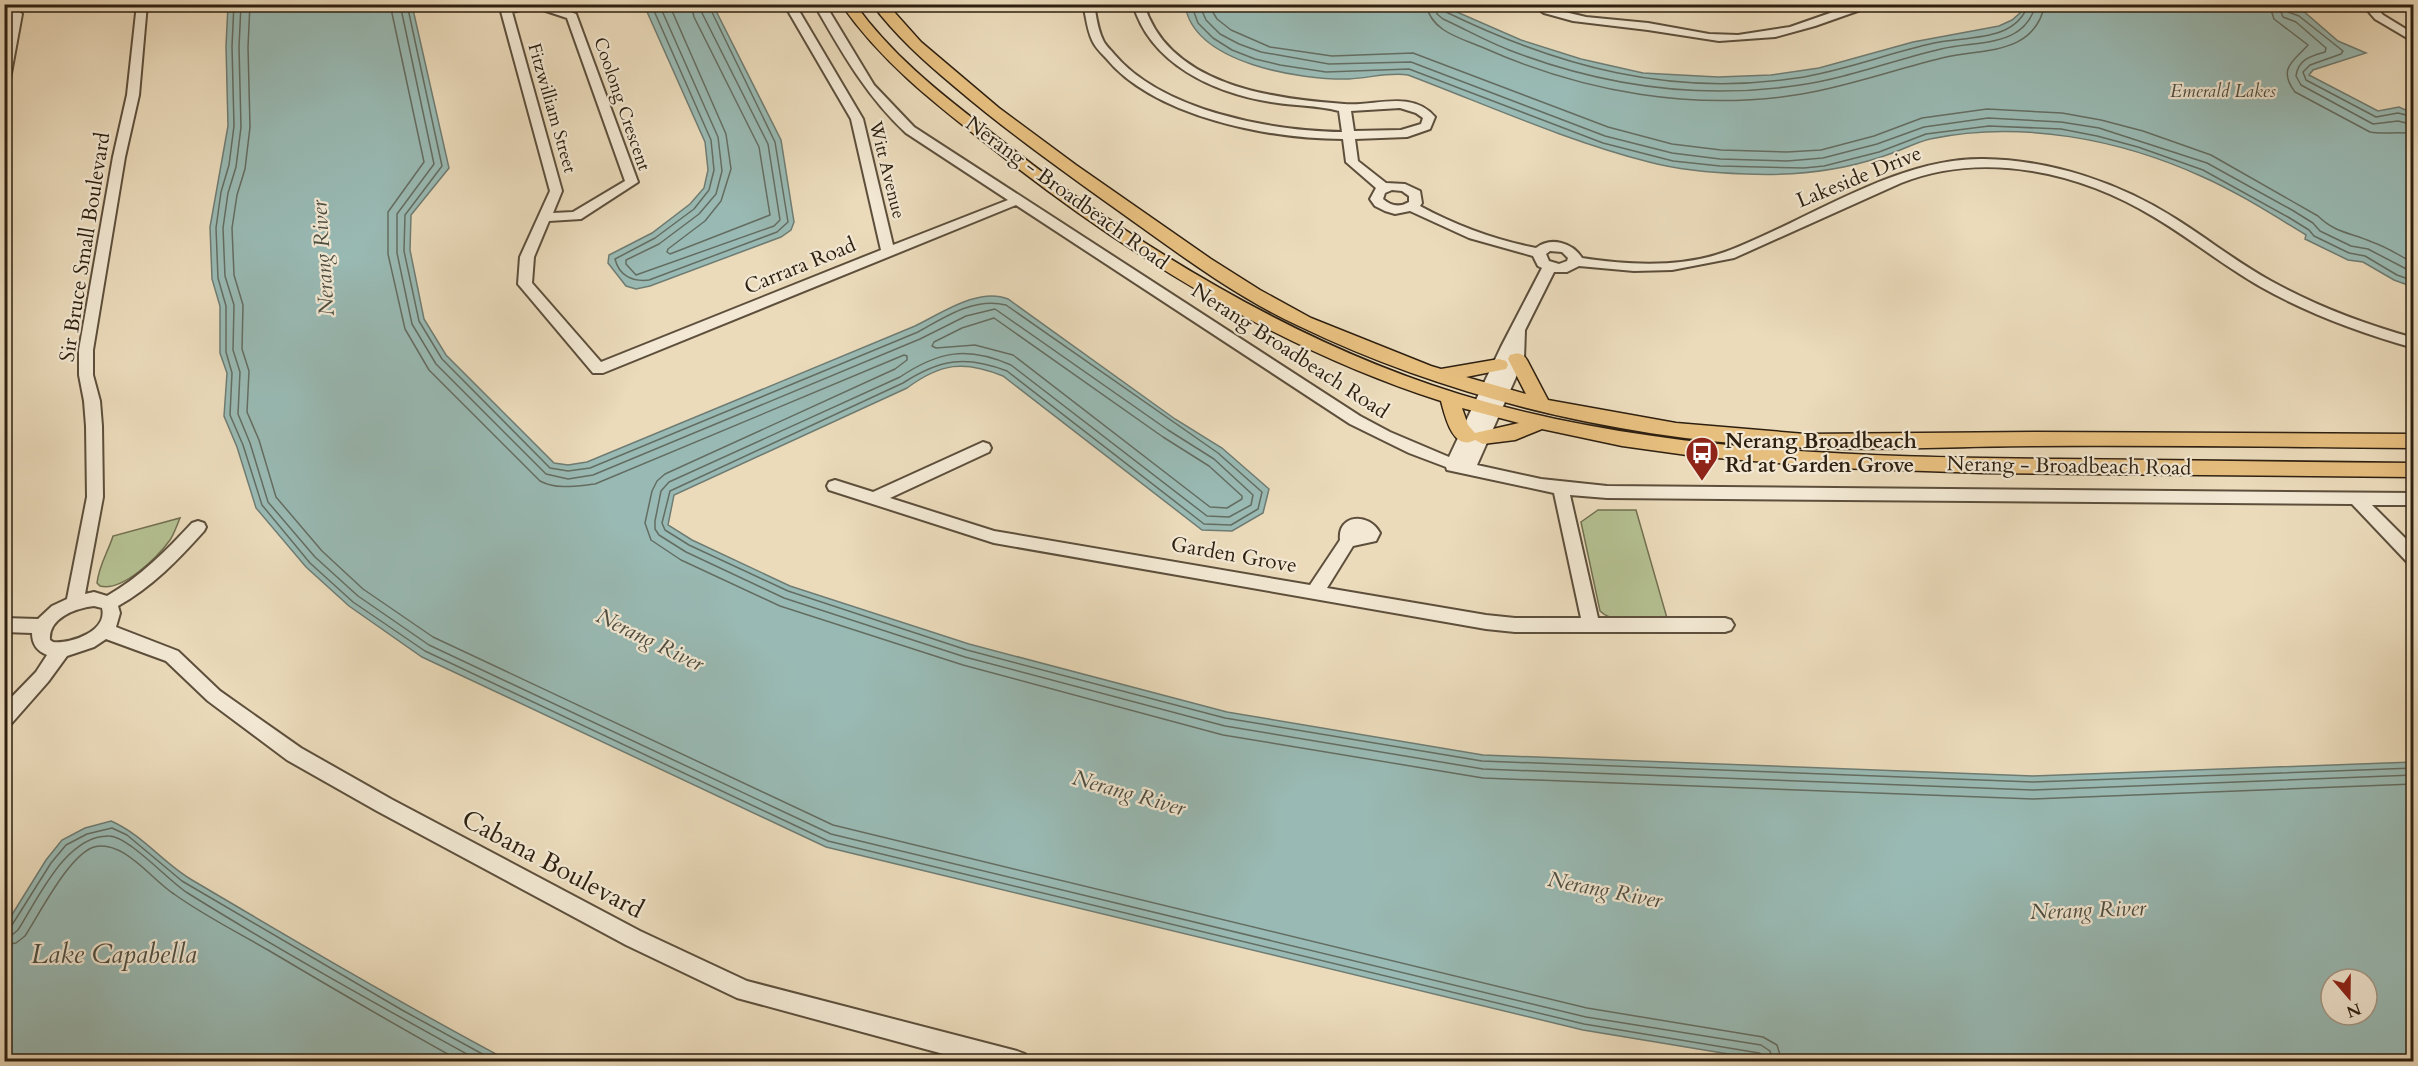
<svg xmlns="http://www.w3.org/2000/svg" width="2418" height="1066" font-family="Cardo,serif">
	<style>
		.green { fill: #b5c192; stroke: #727052; stroke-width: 1.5 }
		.water { fill: #99bab4; stroke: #6e7c73; stroke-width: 1.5; fill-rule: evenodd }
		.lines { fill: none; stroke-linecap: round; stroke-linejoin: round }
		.shore { stroke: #646d62; stroke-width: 1.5 }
		.minor-casing { stroke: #5d4f3c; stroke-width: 4 }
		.major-casing { stroke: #2e2011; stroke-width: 3 }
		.minor { fill: #f2e8d3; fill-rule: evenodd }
		.major { fill: #e6be7e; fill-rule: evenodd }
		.labels { text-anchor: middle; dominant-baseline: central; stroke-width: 4.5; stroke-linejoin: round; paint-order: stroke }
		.far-water-label { font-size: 18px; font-style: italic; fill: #4e4e42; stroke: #f2e8d3 }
		.far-street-label { font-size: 18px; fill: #2e2011; stroke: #f2e8d3 }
		.street-label { font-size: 21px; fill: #2e2011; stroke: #f2e8d3 }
		.poi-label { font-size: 21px; font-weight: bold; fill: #2e2011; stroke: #f2e8d3; text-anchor: start }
		.water-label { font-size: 22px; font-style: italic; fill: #4e4e42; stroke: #f2e8d3 }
		.near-street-label { font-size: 26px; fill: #2e2011; stroke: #f2e8d3 }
		.near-water-label { font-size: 27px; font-style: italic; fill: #4e4e42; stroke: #f2e8d3 }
	</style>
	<rect width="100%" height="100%" fill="#ebdbbb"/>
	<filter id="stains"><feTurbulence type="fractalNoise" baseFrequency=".00333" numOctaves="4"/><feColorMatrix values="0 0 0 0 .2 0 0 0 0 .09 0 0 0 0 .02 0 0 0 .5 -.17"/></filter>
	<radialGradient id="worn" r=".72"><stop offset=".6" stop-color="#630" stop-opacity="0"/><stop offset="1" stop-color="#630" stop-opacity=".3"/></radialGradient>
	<path class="green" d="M1598 510H1636L1667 618C1647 619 1615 626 1600 611L1581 522Z
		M180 518C177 525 174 534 170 540 157 558 122 592 100 586L97 583C99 565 108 552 113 536Z"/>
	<path class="water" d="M228 5H412L449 168 411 215 410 250 424 319 446 355 554 463 568 465 587 462 915 326C942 313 979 287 1008 299L1175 419 1222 448 1269 489 1263 513 1232 531 1202 530 1003 376C964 360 941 363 907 388L674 495 668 525 692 540 790 586 969 644 1227 712 1483 755 2033 776 2413 762V1061L1777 1062 1583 1030 826 847 422 657 349 606 306 567 256 508 237 447 224 416 227 373 220 353V306L212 279 210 227 228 126 226 46ZM2331 979H2367V1015H2331Z
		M644 5H713L781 140 794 222 791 230 781 237 650 286 636 289 626 286 608 263 609 255 652 233 690 204 704 188 708 170 705 142Z
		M1185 5H1441L1521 40 1581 59 1643 73 1718 77 1771 75 1819 68 1913 42 1999 26 2012 20 2020 13 2023 5H2285L2302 10 2338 41 2366 53 2313 70 2309 75 2378 111 2399 107 2410 112 2413 111V287L2394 280 2363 262 2348 260 2305 239 2306 235C2273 215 2239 193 2203 177 2120 139 2021 120 1930 139 1914 143 1898 152 1881 157 1836 172 1793 176 1746 174 1715 173 1679 170 1649 162 1567 141 1487 105 1408 75 1389 72 1369 78 1349 79 1301 80 1194 64 1185 5Z
		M111 821C143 835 163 863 192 880 297 942 402 1004 509 1061H5V926L46 860 62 840 85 828Z"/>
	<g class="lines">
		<path class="shore" d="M234 4 232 46 234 126 229 165 221 192 216 228 218 278 226 306V352L232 373 230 415 243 445 262 505 310 563 353 602 425 651 828 841 1584 1024 1759 1053 1764 1056 1765 1062
			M241 4 239 47 241 127 236 167 228 193 223 228 225 276 234 305 233 350 240 372 238 414 250 443 268 502 315 557 358 596 429 645 831 834 1586 1017 1761 1045 1770 1051 1773 1062
			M250 4 248 47 250 127 245 169 237 195 232 228 234 275 243 305 242 349 249 371 247 412 259 440 276 497 322 551 363 589 433 637 833 825 1587 1008 1763 1037 1777 1045 1782 1062
			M390 4 424 162 388 212V254L405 329 429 370 540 481C557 490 576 486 595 484L904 355 907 356V360L895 369 665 474 657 481 652 491 645 523 651 540 681 560 780 606 963 665 1223 735 1483 778 2033 799 2414 784
			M400 4 434 164 397 214V253L412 324 436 364 546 474 568 479 593 475 920 339 966 316 995 309 1168 430 1214 459 1253 495 1251 505 1229 517 1207 516 1011 365C967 346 939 351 900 377L669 482 661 491 655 521V529L659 535 686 552 784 598 965 657 1225 726 1483 769 2033 790 2414 775
			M407 4 442 166 405 215 404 251 419 321 442 359 550 468 568 471 590 468 918 332C945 317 974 297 1006 305L1218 453 1262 492 1258 509 1231 525 1204 524 1007 371C966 355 940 359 903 383L670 491 662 523 665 530 689 545 788 591 967 650 1225 718 1482 761 2033 782 2414 768
			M651 4 711 140 714 170 709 190 694 209 655 238 615 259C619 276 633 282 649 280L777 232 788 222 775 142 708 4
			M659 4 718 137 722 171 716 194 699 214 659 244 626 260V264L636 275 774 226 780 220 768 144 702 13 700 4
			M669 4 726 134 731 169 721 201 705 221 668 249 667 252 670 254 770 215 759 147 694 17 691 4
			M1191 4 1198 23 1213 38 1232 50 1255 59 1280 65 1326 72 1409 69 1603 143 1673 161 1720 166 1804 168 1824 166 1879 152 1926 134 1989 126 2061 129 2097 136 2138 147 2203 170 2288 217 2309 230 2314 236 2349 253 2365 256 2397 275 2414 281
			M1199 4 1206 20 1220 34 1239 44 1261 52 1329 64 1411 62 1605 136 1672 153 1720 159 1787 161 1823 158 1877 144 1924 127 1988 118 2061 122 2099 128 2207 163 2292 210 2313 223 2320 231 2351 246 2368 249 2414 273
			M1208 4 1217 19 1231 30 1270 47 1332 56 1413 53 1608 127 1672 144 1721 150 1787 152 1821 150 1874 136 1922 118 1987 109 2062 113 2101 120 2143 131 2211 155 2318 216C2335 233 2352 233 2372 242 2387 247 2400 256 2414 263
			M1426 4C1431 32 1461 38 1484 48 1583 92 1694 112 1802 94 1850 86 1896 69 1942 58 1984 48 2034 56 2045 4
			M1435 4 1437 14 1443 19C1465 29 1486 41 1509 50 1602 86 1701 100 1800 85 1848 78 1894 60 1941 49 1977 40 2024 49 2036 4
			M1443 4 1446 12C1559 67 1671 97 1797 78 1844 71 1888 53 1934 43 1966 36 2017 42 2028 4
			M2269 4 2274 19 2308 45C2294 61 2277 68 2295 92L2370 132C2385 135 2397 131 2414 134
			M2278 4 2283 17 2296 22 2326 48 2325 52C2311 56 2298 59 2296 76L2301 85 2373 124 2398 121 2414 125
			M2286 4 2288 12 2299 16 2343 51 2341 54 2310 65 2303 72 2306 80 2376 117 2398 113 2414 117
			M994 318 1163 437 1209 466 1242 496V499L1227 508 1210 507 1013 355 975 345 936 348 932 346 934 342 962 328Z
			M4 928 12 925 51 863 66 845 87 834 112 828 127 835 182 881 402 1010 497 1062
			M4 936 12 935 18 930C38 899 66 835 109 836 128 836 168 880 186 892 282 952 382 1007 481 1062
			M4 945 16 943 25 936C40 913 69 855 94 847 123 839 152 880 174 894 203 915 237 932 268 950 332 988 397 1026 462 1062"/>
		<g class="minor-casing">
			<path id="minor" d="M137 4H147L139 95 125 157 93 350V375L100 401 102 426 103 497 85 594 94 592 107 596C140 577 167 550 192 523L198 521 204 523 206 527 204 531C178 560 152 587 118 606L120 613 116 627 178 651 220 691 301 748 391 799 640 931 747 981 1017 1051 1025 1054 1028 1062H973L737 998 626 945 377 811 287 760 208 701 166 661 106 639 94 647 67 656 48 682 11 724 4 726V705L36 672 47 655C37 651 32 644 32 633L4 632V618L38 619 52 606 67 599 87 497 86 426 84 401 79 375V350L113 157 127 95ZM94 606 102 608C108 631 71 644 53 642L50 640C48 618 76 608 94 606Z
				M499 4H549L576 14 638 182 581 219 549 221 534 257 532 283 601 362 881 250 851 119 784 4H795L863 119 893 245 1008 200 906 133C866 96 841 51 814 4H825L874 85 914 127 1360 416 1390 432 1449 457 1501 347 1542 268 1538 266 1533 256 1469 238 1410 211 1395 214 1385 211 1375 206 1370 199 1376 188 1346 162 1343 139C1270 139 1154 117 1106 58 1101 53 1095 47 1092 40 1087 29 1086 16 1083 4H1094C1096 16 1098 30 1103 40 1105 45 1111 50 1114 54 1162 111 1271 131 1342 132L1339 111C1317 105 1294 106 1271 102 1214 93 1150 64 1133 4H1144C1168 85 1272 99 1344 104 1374 107 1411 89 1435 117L1430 129 1407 137 1355 139 1358 161 1386 183 1405 184 1420 191 1422 203 1420 206C1457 226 1495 240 1536 248 1551 236 1573 243 1582 258 1627 265 1681 268 1725 252 1806 222 1896 157 1984 159 2051 160 2120 183 2176 219 2208 239 2238 263 2271 281 2316 306 2364 324 2414 338V348C2361 333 2309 314 2261 287 2224 266 2191 239 2154 217 2080 172 1983 150 1901 183L1734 258 1672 270 1634 271 1579 266 1567 272H1554L1525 330 1524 359 1477 465 1541 479 1607 486 2414 493V505H2372L2414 547V564L2408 563 2352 504 1607 498 1570 495 1598 618H1725L1731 620 1734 625 1731 630 1725 632H1515L1486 629 994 543 829 490 827 486 829 482 835 480 873 492 983 442 989 444 991 448 989 452 890 498 994 531 1310 585 1340 540C1337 514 1369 512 1380 533L1376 541 1353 546 1327 588 1486 615 1515 618H1581L1554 493 1447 470 1446 467 1409 453 1350 424 1016 205 603 373H593L518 284 520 257 550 191ZM534 7 567 18 625 181 573 212 553 213 562 191 512 12ZM1400 108 1416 113 1423 118 1421 124 1401 130 1354 131 1351 111ZM1392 190 1402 191 1409 196V202C1399 208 1391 206 1383 199L1385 193ZM1550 251 1562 252 1568 258 1567 261 1559 264 1549 261 1546 254Z
				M1531 4H1545L1565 12 1586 17 1648 23 1709 34 1738 35 1790 27 1856 4H1886L1879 10 1866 8 1815 26 1775 37 1719 41 1648 30 1573 21 1544 13Z
				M2362 4H2373L2383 15 2414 34V42L2375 19Z
				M4 7 16 8 22 14 10 79 4 82V46L10 15 4 13Z"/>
		</g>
		<g class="major-casing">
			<path id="major" d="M841 4H855C890 53 937 91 984 127 1017 153 1050 179 1085 203 1208 288 1342 362 1486 402 1672 453 1866 457 2058 459 2176 460 2295 462 2414 463V477L1983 473 1838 468 1694 456 1622 446 1542 429 1515 440 1483 444 1475 440C1453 452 1445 416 1441 401 1276 348 1127 255 992 148 937 105 882 63 841 4ZM1462 408 1519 423 1475 433 1468 425Z
				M872 4H887L921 42 999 108 1076 165 1211 259 1260 290 1311 318 1431 366 1441 369 1499 359 1506 361 1508 365 1506 369 1466 377 1526 394 1508 359 1510 355C1518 352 1523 353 1527 360L1548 400 1676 423 1805 434 2038 432 2414 434V448C2288 447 2162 445 2036 446 1961 446 1885 451 1810 448 1635 442 1457 402 1299 326 1228 293 1166 244 1102 199 1052 163 1002 127 955 87 925 62 896 36 872 4Z"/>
		</g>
		<use href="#minor" class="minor"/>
		<use href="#major" class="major"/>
	</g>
	<defs>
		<g id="bus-pin" transform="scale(1.725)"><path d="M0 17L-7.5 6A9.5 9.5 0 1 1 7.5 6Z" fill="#8f2418" stroke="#f2e8d3"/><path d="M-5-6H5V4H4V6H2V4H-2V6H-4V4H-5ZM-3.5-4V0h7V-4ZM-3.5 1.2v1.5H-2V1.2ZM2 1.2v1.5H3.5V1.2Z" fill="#fff"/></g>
	</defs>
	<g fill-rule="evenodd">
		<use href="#bus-pin" x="1702" y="453"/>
	</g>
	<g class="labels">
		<g class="far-water-label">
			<text x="2223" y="91">Emerald Lakes</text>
		</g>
		<g class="far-street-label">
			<text transform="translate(622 104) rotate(71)">Coolong Crescent</text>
			<text transform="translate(552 108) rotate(74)">Fitzwilliam Street</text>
			<text transform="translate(887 170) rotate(76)">Witt Avenue</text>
		</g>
		<g class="street-label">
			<text transform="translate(1859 177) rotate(-22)">Lakeside Drive</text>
			<text transform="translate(1067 193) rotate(36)">Nerang - Broadbeach Road</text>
			<text transform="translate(85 247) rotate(-81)">Sir Bruce Small Boulevard</text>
			<text transform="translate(800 266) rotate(-22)">Carrara Road</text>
			<text transform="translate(1290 351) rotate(33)">Nerang Broadbeach Road</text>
			<text transform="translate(2069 466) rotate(1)">Nerang - Broadbeach Road</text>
			<text transform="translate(1234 555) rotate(10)">Garden Grove</text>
		</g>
		<g class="poi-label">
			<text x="1725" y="441">Nerang Broadbeach<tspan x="1725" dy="24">Rd at Garden Grove</tspan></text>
		</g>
		<g class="water-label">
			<text transform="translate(323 258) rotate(-94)">Nerang River</text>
			<text transform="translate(650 640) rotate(26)">Nerang River</text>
			<text transform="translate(1129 793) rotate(16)">Nerang River</text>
			<text transform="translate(1605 890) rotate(11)">Nerang River</text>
			<text transform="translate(2088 910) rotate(-2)">Nerang River</text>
		</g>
		<g class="near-street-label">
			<text transform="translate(553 864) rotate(28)">Cabana Boulevard</text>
		</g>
		<g class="near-water-label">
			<text x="114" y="954">Lake Capabella</text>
		</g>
	</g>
	<rect width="2418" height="1066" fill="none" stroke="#ebdbbb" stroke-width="24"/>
	<rect x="6" y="6" width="2406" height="1054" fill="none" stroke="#2e2011" stroke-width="3"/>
	<rect x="12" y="12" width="2394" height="1042" fill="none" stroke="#2e2011" stroke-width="1.5"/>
	<g transform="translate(2349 997) rotate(160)"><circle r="28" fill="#f2e8d3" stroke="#a49885" stroke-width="1.5"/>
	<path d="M0-4.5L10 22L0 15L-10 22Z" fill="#8f2418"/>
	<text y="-9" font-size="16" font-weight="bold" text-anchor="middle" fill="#2e2011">N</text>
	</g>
	<rect width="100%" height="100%" filter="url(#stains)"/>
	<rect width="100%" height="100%" fill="url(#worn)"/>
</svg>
